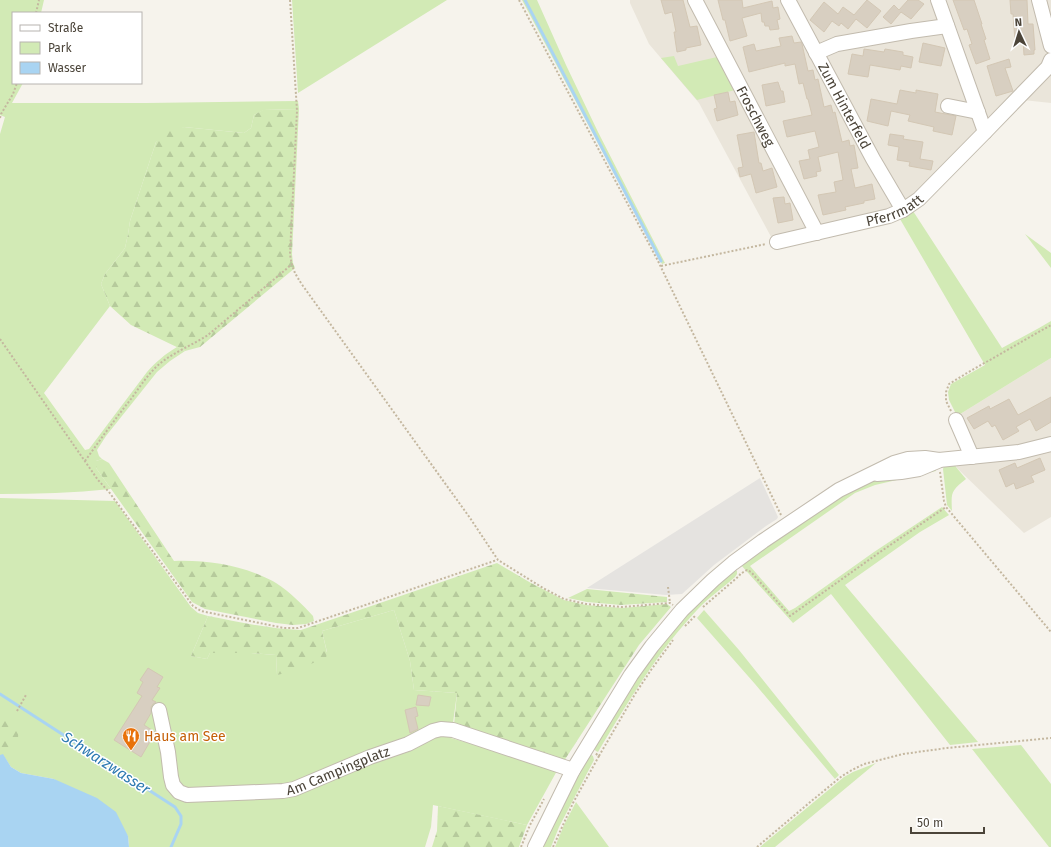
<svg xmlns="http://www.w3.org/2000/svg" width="1051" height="847" font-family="'Fira Sans',sans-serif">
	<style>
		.residential { fill: #eae5da }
		.green { fill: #d2eab5 }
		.forest { fill: url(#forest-firs) }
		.parking { fill: #e5e3e0 }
		.water { fill: #a9d4f2 }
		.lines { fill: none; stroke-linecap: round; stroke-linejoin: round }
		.stream { stroke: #a9d4f2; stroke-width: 3 }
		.building { fill: #d8cfc1; stroke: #d3c7b4 }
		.minor-casing { stroke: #c2bbae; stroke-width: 16 }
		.path { stroke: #c4b79f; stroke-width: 2; stroke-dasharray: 2 2; stroke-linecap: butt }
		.minor { stroke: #fff; stroke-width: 14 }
		.labels { text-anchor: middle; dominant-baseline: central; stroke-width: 3; stroke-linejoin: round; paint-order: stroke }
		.street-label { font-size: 14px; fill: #4b4439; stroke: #fff }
		.food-label { font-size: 14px; fill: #c56008; stroke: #fff; text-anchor: start }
		.water-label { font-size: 15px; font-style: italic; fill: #2e7ab2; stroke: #fff }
	</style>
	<defs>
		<pattern id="forest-firs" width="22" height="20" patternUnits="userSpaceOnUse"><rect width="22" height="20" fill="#d2eab5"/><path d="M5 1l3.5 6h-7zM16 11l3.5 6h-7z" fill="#b6ca9c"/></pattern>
	</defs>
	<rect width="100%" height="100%" fill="#f6f3ec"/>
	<path class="residential" d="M630 0H1051V103L1023 100 910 213 897 220 776 246 699 103 649 44 630 3Z
		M1051 358V517L1024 533 956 467 971 445 957 416Z"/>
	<path class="green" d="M0 0H44L41 13H13V83H23L12 103H146L298 101 299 109 264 110 254 115 251 128 244 133 184 127 156 142 130 221 128 234 125 248 105 274 101 284 110 306 44 393 85 450 89 449 147 372C156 362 165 354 177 347L185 351 170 361 157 372 106 436 97 450 99 456 102 459 96 461V468L111 489C74 493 37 494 0 494V134L5 117 0 115Z
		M292 0H447L298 93Z
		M522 0H537L566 65 598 132 665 263 662 264Z
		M674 56 678 66 717 57 735 90 697 100 661 58Z
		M913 211 1002 348 1039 328 1051 321V358L957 416 949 400 948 392 951 384 985 365 900 219Z
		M1025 234 1051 253V268Z
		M955 464 956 467 966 479C951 491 951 492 952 511L947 505 943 469 944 466Z
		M935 468 936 471 875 485 855 493 750 566 789 611 795 608 874 552 942 507 949 515 920 532 845 585 978 742 950 745 831 594 793 623 741 565 830 502 874 480Z
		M0 498 115 501 191 607 198 613 208 616 191 656 207 659 210 653H251L276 655 277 675 327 652 322 631 394 610 410 661 414 690 457 693 451 738 558 769 527 825 433 805 431 827 425 847H129L128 836 54 779 21 773 11 767 3 755H0Z
		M734 569 737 571V574L735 577C723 588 709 597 698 609 658 651 628 702 598 752L596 751 593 748 632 683 686 611Z
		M704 610 739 650 839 775 835 779 755 684 697 618Z
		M1021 745 1051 784V847H1049L972 749Z
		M590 754 593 756 594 760 559 827 551 847H542L558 810Z
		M876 763 775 847H760L844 777 853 772Z
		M576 802 609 847H555L564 825Z"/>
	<path class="forest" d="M299 109 292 254 293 263 295 268 200 347 185 351 131 325 110 306 101 284 105 274 125 248 128 234 130 221 156 142 168 130 184 127 244 133 251 128 254 115 263 110Z
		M102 459 109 463 174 561C205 560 234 564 262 576 266 578 272 580 276 583 290 592 302 604 313 616L314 621 306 624 293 625 276 623 205 609 192 602 96 468V461Z
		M497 563 531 583 564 600 586 605 622 608 667 604 671 607 639 645 564 761 454 725 457 693 414 690 410 661 394 610 322 631 327 653 326 658 290 672 277 675 276 655 251 653H210L207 659 191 656 208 616C239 622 270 629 301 630Z
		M587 589 667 597V602L621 605 587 602 568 598Z
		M0 716C3 717 7 717 9 719 25 729 19 753 0 755Z
		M438 806 527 825 519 847H432L437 831Z"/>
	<path class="parking" d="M760 478 778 517 777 519 766 526 714 565 692 585 682 594 666 595 587 588Z"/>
	<path class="water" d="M3 754 11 767 21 773 54 779 97 798 116 812 128 836 129 847H0V755Z"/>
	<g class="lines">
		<path class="stream" d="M525 0 661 261
			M0 694 175 807 181 816V824L171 847"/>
	</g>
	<path class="building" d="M661 0H683L690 27 697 26 701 45 686 48V50L677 52 674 32H676L672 12 665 14Z
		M718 0H742L743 8 772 1 773 8 778 7 780 19 777 20 779 29 770 30 769 26H765L764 22H762L761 13 742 18 747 36 730 41 725 20H723Z
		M867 0 881 11 867 28 856 19 848 29 841 23 839 26 832 21 824 32 810 20 824 2 838 14 843 7 854 15Z
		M908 0H918L924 4 911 19 901 12 891 24 883 17 894 5 899 10Z
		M953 0H974L982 24H981L986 39 984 40 990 59 976 64 969 45 972 44 967 29 964 30Z
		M1010 0H1027L1028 24H1033L1035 50H1034V54L1024 55 1023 40 1015 41 1013 14H1011Z
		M792 36 794 43 801 42 802 44 808 71 813 70 815 80 818 79 824 107 831 105 833 113 835 112 842 142 849 140 850 146 854 145 858 168 851 169 855 188 872 184 875 199 864 201V203L845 207 846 210 823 215 818 195 836 192 834 182 843 180 838 152 818 157 821 171 816 172 817 176 804 179 799 161 810 159 808 150 819 147 815 131 787 137 783 121 812 115 808 99H807L803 83 799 84 795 64 785 66V63L749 72 743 47 754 44 756 51 781 46 779 38Z
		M923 43 945 48 941 66 919 62Z
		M864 49 884 52 885 49 903 52V55L913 57 911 68 901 66 900 70 870 65 868 77 848 74 852 54 863 56Z
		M1009 59 1011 67 1005 68 1013 91 996 96 987 66Z
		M778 82 781 91H783L785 102 766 106 762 85Z
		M900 90 916 93V90L938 94 935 112 956 116 952 135 933 131 934 127 908 121 910 115 891 111 888 126 867 121 871 99 897 104Z
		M728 92 730 102 735 101 738 115 717 121 714 109 717 108 714 95Z
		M754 132 759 163H761L763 171 772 168 777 187 756 193 751 174 740 177 738 168 743 167 737 135Z
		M890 134 904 136 903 139 923 142 920 159 933 161 931 170 909 166 910 162 897 160 899 147 888 145Z
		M784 197 785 204 790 203 793 220 778 223 773 198Z
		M1051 397V422L1036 431 1030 419 1016 427 1019 431 1003 440 995 425 992 427 988 421 974 429 967 418 989 406 990 409 1009 399 1018 415Z
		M1040 458 1045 470 1031 476 1034 482 1016 489 1014 483 1006 487 999 470 1015 463 1017 468Z
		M148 668 163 677 157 687 160 688 152 700 156 702 153 704 151 707V713L144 725 155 732V733L141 757 114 740 142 696 137 693 143 682 140 680Z
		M418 695 431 697 429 706 416 705Z
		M416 707 418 716 415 717 418 729 410 733 405 710Z"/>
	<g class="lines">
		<g class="minor-casing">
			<g id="minor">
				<path id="s1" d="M695 0 817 233"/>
				<path id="s2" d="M788 0 873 159 903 210"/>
				<path d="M938 0 985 132"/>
				<path d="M1039 0 1051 46"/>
				<path d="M816 53 837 44 911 31 947 26"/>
				<path d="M948 106 978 112"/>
				<path id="s3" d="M777 242 889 216 903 210 919 199 985 132 1048 67 1051 60"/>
				<path d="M956 420 969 450 972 457"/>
				<path d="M877 474 901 472 919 469 938 461"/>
				<path id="s4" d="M159 710 168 752 171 777 173 785 179 792 187 795 283 791 294 789 370 757 408 744 433 731 441 729 453 730 573 770"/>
				<path d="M535 847 573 770 631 675 652 646 682 610 713 580 733 563 763 541 839 490 894 463 908 459 925 458 939 460 1019 452 1051 444"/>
			</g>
		</g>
		<path class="path" d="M290 0 297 111 290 254C292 269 295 274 303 286L470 518 498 560 543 588 564 599 586 604 622 607 670 603 673 605
			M519 0 657 259 781 515
			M36 13 39 0
			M0 118 1 114 13 94 17 83
			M661 266 766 244
			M0 339 98 480 109 492 193 606 201 611 284 628H298L497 560
			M951 411 946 401V392L949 384 967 373 1051 325
			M85 461C100 440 115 419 131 399 139 388 146 377 156 367 171 353 191 346 208 335L291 265
			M940 472 944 501 946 507 1051 632
			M742 573 747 570 751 572 790 616 880 552 946 507
			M668 587 670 603
			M703 607 739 576 741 573
			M685 626 696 615
			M17 711 26 695
			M599 756 635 694 651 670 673 640
			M521 847 530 825 544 799
			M553 847 573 803 599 756 595 753
			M757 847 809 803 842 776 852 770 864 764 903 754 947 748 1051 738"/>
		<use href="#minor" class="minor"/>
	</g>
	<defs>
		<g id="restaurant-pin" transform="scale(0.9)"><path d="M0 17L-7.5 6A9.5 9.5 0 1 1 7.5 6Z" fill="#e8710a" stroke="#fff"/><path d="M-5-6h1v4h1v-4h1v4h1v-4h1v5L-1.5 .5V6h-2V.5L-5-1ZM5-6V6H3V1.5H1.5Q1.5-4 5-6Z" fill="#fff"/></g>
	</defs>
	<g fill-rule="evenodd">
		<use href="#restaurant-pin" x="131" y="736"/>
	</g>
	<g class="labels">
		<g class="street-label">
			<text stroke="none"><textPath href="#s2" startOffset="120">Zum Hinterfeld</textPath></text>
			<text stroke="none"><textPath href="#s1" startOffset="131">Froschweg</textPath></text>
			<text stroke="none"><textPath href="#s3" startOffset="122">Pferrmatt</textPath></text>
			<text stroke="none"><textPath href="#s4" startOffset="249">Am Campingplatz</textPath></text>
		</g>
		<g class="food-label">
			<text x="144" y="736">Haus am See</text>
		</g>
		<g class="water-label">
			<text transform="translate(106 763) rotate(33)">Schwarzwasser</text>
		</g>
	</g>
	<rect x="12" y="12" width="130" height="72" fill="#ffffff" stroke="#b7b4b0"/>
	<rect x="20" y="25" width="20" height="6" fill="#ffffff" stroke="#b7b4b0"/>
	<text x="48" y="32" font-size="12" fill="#4b4439">Straße</text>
	<rect x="20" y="42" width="20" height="12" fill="#d2eab5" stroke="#b7b4b0"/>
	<text x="48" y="52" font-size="12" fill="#4b4439">Park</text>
	<rect x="20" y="62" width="20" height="12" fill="#a9d4f2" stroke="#b7b4b0"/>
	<text x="48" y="72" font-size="12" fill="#4b4439">Wasser</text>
	<g transform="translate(1019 32) rotate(356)" stroke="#ffffff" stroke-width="3" paint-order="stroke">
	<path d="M0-3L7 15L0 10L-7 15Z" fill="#4b4439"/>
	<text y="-6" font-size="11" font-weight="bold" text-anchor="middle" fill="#4b4439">N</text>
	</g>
	<path d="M911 827v6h73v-6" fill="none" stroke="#4b4439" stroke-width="2"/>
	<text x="917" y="827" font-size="12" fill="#4b4439" stroke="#ffffff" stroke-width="3" paint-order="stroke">50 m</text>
</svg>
